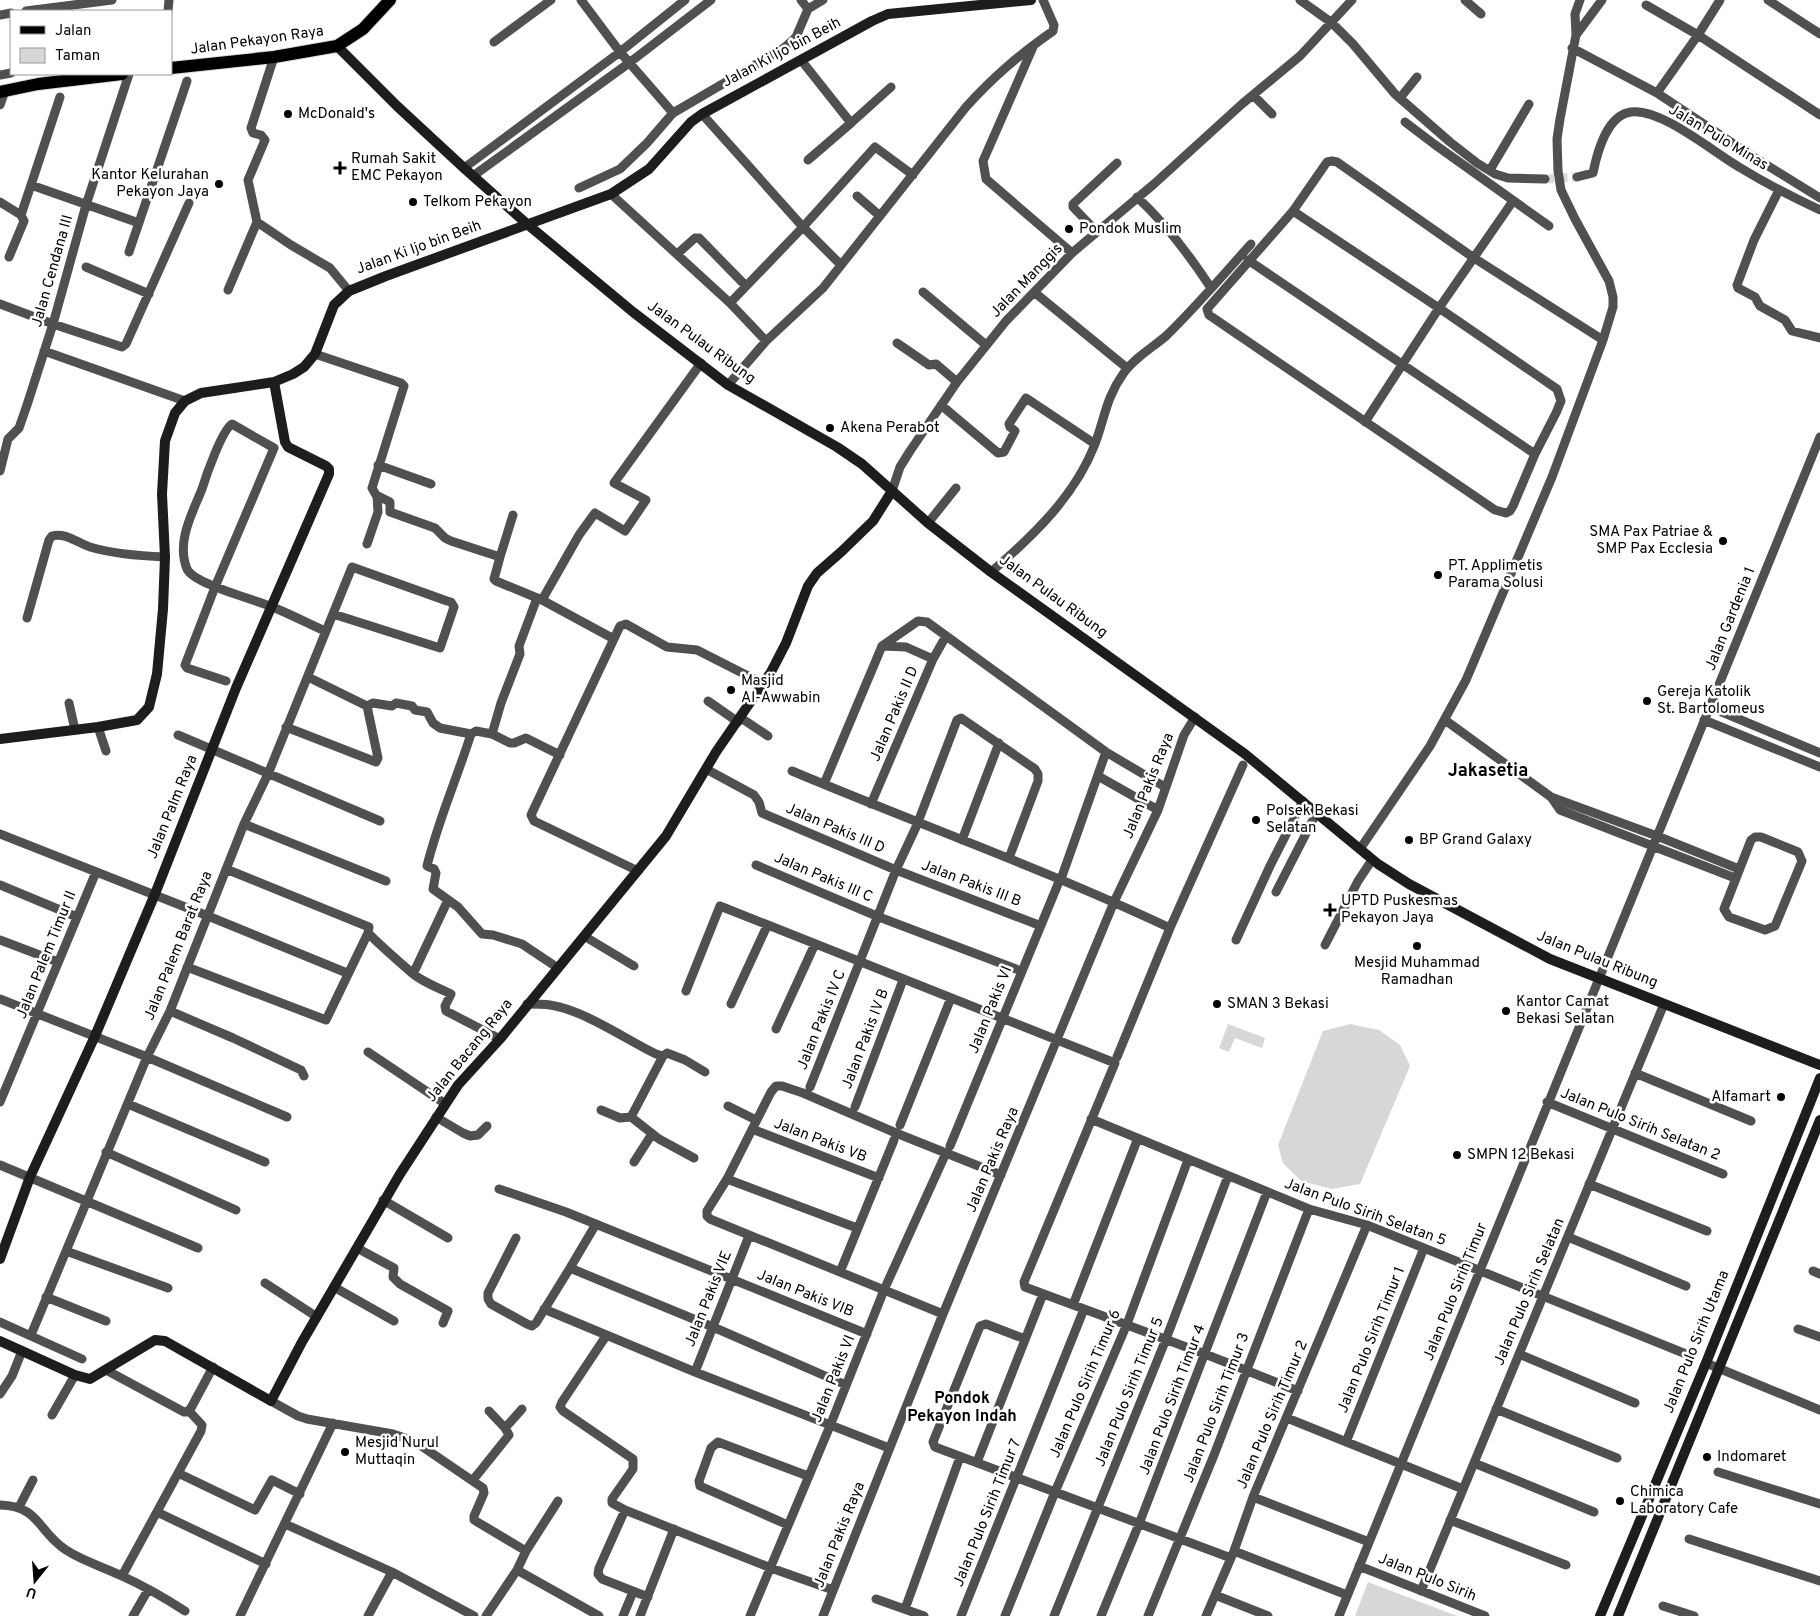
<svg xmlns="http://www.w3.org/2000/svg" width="1820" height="1616" font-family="Overpass,sans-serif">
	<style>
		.green { fill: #d7d7d7 }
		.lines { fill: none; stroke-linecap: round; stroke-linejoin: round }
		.street-tunnel { stroke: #d9d9d9; stroke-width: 9; stroke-dasharray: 9 4.5; stroke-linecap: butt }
		.primary-casing { stroke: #dbdbdb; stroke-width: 14 }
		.street { stroke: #505050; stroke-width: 9 }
		.secondary { stroke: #1d1d1d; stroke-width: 10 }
		.primary { stroke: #000; stroke-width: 12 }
		.poi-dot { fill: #000; stroke: #fff; stroke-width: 2 }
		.labels { text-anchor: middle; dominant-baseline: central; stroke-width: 5; stroke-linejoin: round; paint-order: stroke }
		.street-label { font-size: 15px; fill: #000; stroke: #fff }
		.poi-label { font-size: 15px; fill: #000; stroke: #fff; text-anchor: start }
		.neighbourhood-label { font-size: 16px; font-weight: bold; fill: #000; stroke: #fff }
		.quarter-label { font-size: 18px; font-weight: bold; fill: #000; stroke: #fff }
	</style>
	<rect width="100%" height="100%" fill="#fff"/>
	<path class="green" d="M1228 1024 1265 1038 1262 1048 1235 1038 1229 1052 1219 1048Z
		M1350 1024 1379 1030 1400 1045 1410 1066 1360 1184 1332 1189 1301 1181 1283 1163 1278 1145 1323 1031Z
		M1368 1582 1457 1616H1355Z"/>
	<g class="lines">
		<path class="street-tunnel" d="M1545 179 1577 177"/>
		<g class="primary-casing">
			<path id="primary" d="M171 68 274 57 337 46 363 29 390 0
				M0 92 38 84 122 74"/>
		</g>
		<path class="street" d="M801 0 808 9
			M1300 0 1332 23 1353 44 1395 94 1450 142 1477 163 1495 174 1508 178 1545 179
			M1465 0 1481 14
			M1768 0 1820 34
			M1646 5 1698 35 1820 115
			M26 11 112 0
			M168 11 169 0
			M0 15 11 13
			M1576 35 1602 0
			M494 42 551 0
			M1033 47 983 161 986 179 1072 253
			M1572 48 1657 93 1752 156 1820 198
			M801 60 851 123 808 160
			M0 75 11 73
			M1657 93 1698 35 1720 0
			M1253 95 1272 114
			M60 97 31 185 139 223
			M1400 98 1417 77
			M0 105 5 91
			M673 113 784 48 796 37 808 9 823 0
			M702 114 803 227 730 303
			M1405 122 1434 144 1549 226
			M851 123 891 87
			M464 168 620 52 685 0
			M1490 170 1529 104
			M473 176 629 63 711 0
			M1577 177 1593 173C1597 153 1607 115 1631 112 1661 108 1713 152 1739 167 1765 183 1792 197 1820 210
			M579 188 620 169 647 143 673 113 620 52 581 0
			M1779 190 1754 240 1737 285 1738 288 1755 297 1760 306 1785 320 1792 331 1820 338
			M611 194 730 303 766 341
			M857 196 880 216
			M1137 197C1166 224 1190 256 1211 288
			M0 202 21 215 24 221 9 257
			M1293 211 1439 308 1557 389 1561 401 1556 413 1535 454 1513 506 1510 511 1506 513 1495 510 1209 315 1207 309 1293 211 1327 162 1332 161 1337 162 1474 258 1603 340
			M21 215 31 185
			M257 222 248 180 265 140 261 135 253 133 251 128 274 57
			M257 222 291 245 330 268 349 291
			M1097 232 1073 207V204L1117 163
			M129 252 187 81
			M677 254 695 238H699L746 286
			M1248 260 1535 454
			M841 265 803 227 875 147 913 175
			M86 267 149 294
			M228 290 257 222
			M923 292 986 345
			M1034 292 1127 368
			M0 304 53 324 122 347 126 344 189 203
			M897 343 929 365 936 364 957 382
			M44 351 185 401
			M315 354 401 383 404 386 372 488 376 495 390 502V512L435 528 445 538 451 541 500 557 494 579 496 581 542 600 614 639
			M728 385 766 341 823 288 966 107C994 76 1019 55 1053 31L1054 25 1043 0
			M941 405 998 453 1004 452 1014 433 1015 431 1010 427 1009 424 1026 398 1095 444
			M1365 422 1439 308 1513 201
			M378 465 431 484
			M0 471 8 439 19 428 27 405 53 324 86 205 129 74
			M892 491 900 467 910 451 957 382 1006 321 1072 253 1154 184 1242 104 1300 56 1352 0
			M928 523 956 488
			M367 544 378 512 377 496
			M500 557 513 515
			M991 572C1033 536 1075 496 1095 444 1105 417 1106 398 1123 374 1134 358 1152 348 1166 336 1196 307 1223 275 1251 244
			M542 600 579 535 595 513 625 531 646 500 614 483 701 363
			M27 618 49 540 52 536C65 532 78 543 90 547 114 554 139 556 165 557
			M882 646 918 621 927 622 1106 752 1061 879
			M308 677 367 706 373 703 392 706 396 703 412 706 415 710 427 712 433 723 440 728 471 734 476 731 492 734 510 743H514L526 738 560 755
			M226 681 187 668 185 665 215 587 274 448 232 424C222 430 206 476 202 489 192 514 176 542 187 569 194 584 253 599 270 606 288 613 307 623 325 631
			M708 701 738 722
			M69 703 75 730
			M1710 707 1820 753
			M741 718 768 736
			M1445 720 1551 797
			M1704 720 1820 767
			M98 727 106 751
			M286 727 376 762 378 758 367 706
			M471 734C457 778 438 821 427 866L434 869 436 873 433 889 458 907 482 934 493 935 522 944 558 968
			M492 734 501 703 520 654 519 646 537 598
			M178 735 380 821
			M1106 752 1165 787
			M706 769 754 795 759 802 762 813 896 870 1036 924
			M792 771C918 824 1047 870 1170 928
			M1098 776 1158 810
			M824 784 882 646 906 647 933 659
			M871 804 933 659 946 636
			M918 822 957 720 961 718 1035 769 1038 774V781L1009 858
			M244 824 386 881
			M0 834 208 916 347 973
			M1755 837H1761L1798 852 1802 861 1775 926 1765 930 1729 917 1724 909 1751 840Z
			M962 840 999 743
			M1360 849 1430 746 1466 680 1552 477 1603 340 1613 307V297L1609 281 1575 219 1561 190 1558 171 1557 139 1560 119 1576 35 1575 14 1580 0
			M756 865 879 917 1016 969
			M638 871 534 821 531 815 620 626 626 624 667 647 697 650 764 684
			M1735 878 1560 810 1551 797 1657 836 1739 869
			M0 885 77 917
			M1276 892 1317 812
			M368 933C382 947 397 960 412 973 422 982 439 988 451 994L445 1006 446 1011 500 1039
			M584 936 634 966
			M0 940 58 962
			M1236 940 1270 866 1303 801
			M1325 945 1358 881 1372 860
			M187 967 326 1020 368 933 369 927 226 869
			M413 974 448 900
			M686 991 720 906 1115 1063 1024 1282 1025 1287 1205 1354 1298 1391
			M0 999 147 1057 287 1117
			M527 1004C535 1004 543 1004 550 1005 584 1010 625 1039 656 1054L663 1056 667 1053 685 1060 705 1072
			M731 1004 767 926
			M170 1011 233 1038 301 1070 304 1076
			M776 1029 815 944
			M368 1052 444 1103
			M663 1056 631 1117 659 1139 694 1158
			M1117 1057 1170 928 1243 765
			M1635 1073 1751 1121
			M810 1087 896 870 916 827
			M0 1102 96 872
			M1547 1102 1723 1174
			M128 1104 265 1162
			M728 1106 756 1120
			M855 1107 903 980
			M601 1110 620 1118 631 1117
			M436 1117 463 1133 470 1136 478 1135 487 1126
			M1091 1119 1309 1209 1367 1225 1686 1354
			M900 1125 951 998
			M752 1129 879 1178
			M950 1146 1058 884
			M106 1152 236 1210
			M634 1162 652 1134
			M0 1165 198 1248
			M727 1179 857 1228
			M1589 1184 1707 1231
			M499 1189 566 1212 867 1334
			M383 1200 448 1238
			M596 1224 570 1268 713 1327 846 1385
			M1568 1237 1686 1286
			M516 1238 488 1293V1299L491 1304 527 1324 532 1326 536 1323 570 1268
			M357 1248 394 1268 393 1277 400 1284 448 1311 443 1323
			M66 1251 168 1288
			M1813 1271 1820 1274
			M840 1272 894 1140
			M265 1283 317 1317
			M334 1287 394 1321
			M46 1297 106 1321
			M1073 1305 1138 1138
			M544 1309 695 1372 889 1448
			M943 1314 710 1219 707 1216V1211L727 1179 771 1092 776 1086H782L803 1093 896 1133 1001 1175
			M0 1322 82 1359
			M1798 1329 1820 1337
			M31 1335 147 1057 170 1011 244 824 268 774 352 567 447 601 451 602 454 607 440 648 333 614
			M606 1336 562 1402 560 1407 563 1411 633 1459V1469L612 1499V1503L625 1510 771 1568 833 1590
			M1025 1339 986 1324 980 1326 933 1442 935 1447 1231 1558
			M1519 1354 1635 1403
			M1706 1363 1820 1410
			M106 1370 184 1412H187L191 1408 213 1367
			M695 1372 749 1236
			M0 1394 12 1376 22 1351
			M271 1401 298 1416 307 1419 393 1434 405 1438 417 1443 483 1488 484 1493 474 1516V1520L526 1551
			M1496 1409 1617 1458
			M52 1415 75 1375
			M1287 1418 1463 1489
			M505 1428 522 1409
			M1346 1442 1424 1248
			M977 1462 1043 1294
			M1474 1463 1594 1512
			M1718 1472 1820 1504
			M178 1473 255 1510 272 1480 300 1494
			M473 1480 509 1435 505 1428 489 1411
			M1253 1497 1369 1542
			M0 1505C40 1506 37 1531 66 1550 83 1561 103 1567 122 1576 144 1586 165 1598 185 1611
			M19 1507 33 1480
			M625 1510 599 1568 598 1574 602 1579 648 1597
			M157 1512 266 1564
			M1450 1520 1566 1565
			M285 1524 392 1572 474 1616
			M788 1525 700 1486 699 1481 711 1448 718 1442 808 1476
			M1689 1539 1820 1581
			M1234 1551 1347 1595
			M1359 1566 1485 1616
			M517 1570 599 1616
			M122 1576 201 1431 202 1425 189 1411
			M1421 1591 1664 1004
			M1215 1595 1268 1616
			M876 1599 924 1616
			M1663 1606 1694 1616
			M905 1609 960 1457
			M133 1616 148 1590
			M240 1616 333 1423
			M368 1616 392 1572
			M486 1616 517 1570 526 1551 558 1501
			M623 1616 633 1592
			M640 1616 674 1529
			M750 1616 830 1426 884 1290 946 1153
			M823 1616 943 1314 1114 902 1158 810 1184 735 1195 717
			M961 1616 1084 1309
			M1005 1616 1055 1492 1127 1324 1188 1160
			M1054 1616 1166 1339 1228 1176
			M1101 1616 1139 1524 1267 1192
			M1148 1616 1214 1455 1309 1209
			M1206 1616 1234 1551 1253 1497 1367 1225
			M1339 1616 1820 437"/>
		<path class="secondary" d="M337 46 397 106 464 168 527 224 633 312 728 385 837 447 862 464 928 523 991 572 1245 754 1378 864 1409 884 1550 959 1820 1065
			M0 739 98 727 137 720 149 707 157 674 163 609 165 557 162 494 165 441 175 413 185 401 201 393 274 382 293 374 304 367 315 354 334 305 349 291 386 276 611 194 649 169 691 122 702 114 872 21 888 14 1031 0
			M0 1259 30 1177 95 1036 155 894 236 688 329 474V469L326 466 288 447 285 442 274 382
			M0 1341 75 1375 90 1379 155 1340 165 1341 271 1401 302 1342 400 1174 458 1085 500 1039 666 836 716 752 771 672 786 643 808 586 817 573 841 552 873 521 892 491
			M1600 1616 1706 1363 1820 1078
			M1618 1616 1820 1120"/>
		<use href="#primary" class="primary"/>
	</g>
	<g class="poi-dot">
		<circle cx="288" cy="114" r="5"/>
		<path d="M337.5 160.5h5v5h5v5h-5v5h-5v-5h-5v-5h5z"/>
		<circle cx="219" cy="184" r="5"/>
		<circle cx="413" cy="202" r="5"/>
		<circle cx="1069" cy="229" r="5"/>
		<circle cx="830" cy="428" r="5"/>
		<circle cx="1723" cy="541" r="5"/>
		<circle cx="1438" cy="575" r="5"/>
		<circle cx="731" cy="690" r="5"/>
		<circle cx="1647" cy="701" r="5"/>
		<circle cx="1256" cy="820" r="5"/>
		<circle cx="1409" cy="840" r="5"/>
		<path d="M1327.5 902.5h5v5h5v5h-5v5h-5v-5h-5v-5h5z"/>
		<circle cx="1417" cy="946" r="5"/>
		<circle cx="1217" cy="1004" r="5"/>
		<circle cx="1506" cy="1011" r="5"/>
		<circle cx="1781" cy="1097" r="5"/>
		<circle cx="1457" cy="1155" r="5"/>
		<circle cx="345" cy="1452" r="5"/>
		<circle cx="1707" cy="1457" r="5"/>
		<circle cx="1620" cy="1501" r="5"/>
	</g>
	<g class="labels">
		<g class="street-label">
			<text transform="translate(257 41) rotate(-8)">Jalan Pekayon Raya</text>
			<text transform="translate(782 53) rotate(-28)">Jalan Ki Ijo bin Beih</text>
			<text transform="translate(1718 138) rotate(31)">Jalan Pulo Minas</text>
			<text transform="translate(419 248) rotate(-20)">Jalan Ki Ijo bin Beih</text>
			<text transform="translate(53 271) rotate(-74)">Jalan Cendana III</text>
			<text transform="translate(1027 281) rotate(-46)">Jalan Manggis</text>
			<text transform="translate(701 343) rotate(36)">Jalan Pulau Ribung</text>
			<text transform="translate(1053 597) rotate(36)">Jalan Pulau Ribung</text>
			<text transform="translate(1731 619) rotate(-68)">Jalan Gardenia 1</text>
			<text transform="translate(895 714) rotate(-67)">Jalan Pakis II D</text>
			<text transform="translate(1149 786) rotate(-68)">Jalan Pakis Raya</text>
			<text transform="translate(173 807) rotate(-68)">Jalan Palm Raya</text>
			<text transform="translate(835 829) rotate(23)">Jalan Pakis III D</text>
			<text transform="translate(823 878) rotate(23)">Jalan Pakis III C</text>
			<text transform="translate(971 884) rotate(21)">Jalan Pakis III B</text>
			<text transform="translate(179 946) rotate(-68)">Jalan Palem Barat Raya</text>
			<text transform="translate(47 955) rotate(-68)">Jalan Palem Timur II</text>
			<text transform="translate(1597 960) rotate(22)">Jalan Pulau Ribung</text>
			<text transform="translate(991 1010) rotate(-68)">Jalan Pakis VI</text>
			<text transform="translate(822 1020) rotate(-68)">Jalan Pakis IV C</text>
			<text transform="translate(866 1039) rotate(-69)">Jalan Pakis IV B</text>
			<text transform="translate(470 1051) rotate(-51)">Jalan Bacang Raya</text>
			<text transform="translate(1640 1125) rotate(22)">Jalan Pulo Sirih Selatan 2</text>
			<text transform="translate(820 1141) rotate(21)">Jalan Pakis VB</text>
			<text transform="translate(993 1160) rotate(-67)">Jalan Pakis Raya</text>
			<text transform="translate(1365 1213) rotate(20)">Jalan Pulo Sirih Selatan 5</text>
			<text transform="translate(1456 1292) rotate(-68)">Jalan Pulo Sirih Timur</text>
			<text transform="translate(1530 1292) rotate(-67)">Jalan Pulo Sirih Selatan</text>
			<text transform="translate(805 1294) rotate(22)">Jalan Pakis VIB</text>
			<text transform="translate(709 1299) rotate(-68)">Jalan Pakis VIE</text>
			<text transform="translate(1372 1340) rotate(-68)">Jalan Pulo Sirih Timur 1</text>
			<text transform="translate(1697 1342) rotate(-68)">Jalan Pulo Sirih Utama</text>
			<text transform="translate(834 1379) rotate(-68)">Jalan Pakis VI</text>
			<text transform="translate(1086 1384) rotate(-67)">Jalan Pulo Sirih Timur 6</text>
			<text transform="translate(1130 1392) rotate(-68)">Jalan Pulo Sirih Timur 5</text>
			<text transform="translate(1173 1400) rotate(-69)">Jalan Pulo Sirih Timur 4</text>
			<text transform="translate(1217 1408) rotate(-69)">Jalan Pulo Sirih Timur 3</text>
			<text transform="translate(1273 1415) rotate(-67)">Jalan Pulo Sirih Timur 2</text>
			<text transform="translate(988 1513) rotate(-68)">Jalan Pulo Sirih Timur 7</text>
			<text transform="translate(840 1535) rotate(-68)">Jalan Pakis Raya</text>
			<text transform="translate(1427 1578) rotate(22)">Jalan Pulo Sirih</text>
		</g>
		<g class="poi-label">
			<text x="298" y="114">McDonald's</text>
			<text x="351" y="159">Rumah Sakit<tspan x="351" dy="17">EMC Pekayon</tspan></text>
			<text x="209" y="175" text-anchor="end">Kantor Kelurahan<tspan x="209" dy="17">Pekayon Jaya</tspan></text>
			<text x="423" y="202">Telkom Pekayon</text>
			<text x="1079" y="229">Pondok Muslim</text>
			<text x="840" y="428">Akena Perabot</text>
			<text x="1713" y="532" text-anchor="end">SMA Pax Patriae &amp;<tspan x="1713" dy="17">SMP Pax Ecclesia</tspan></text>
			<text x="1448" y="566">PT. Applimetis<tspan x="1448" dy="17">Parama Solusi</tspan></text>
			<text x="741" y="681">Masjid<tspan x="741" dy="17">Al-Awwabin</tspan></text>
			<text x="1657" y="692">Gereja Katolik<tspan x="1657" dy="17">St. Bartolomeus</tspan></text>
			<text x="1266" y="811">Polsek Bekasi<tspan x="1266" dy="17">Selatan</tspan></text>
			<text x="1419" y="840">BP Grand Galaxy</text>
			<text x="1341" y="901">UPTD Puskesmas<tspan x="1341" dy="17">Pekayon Jaya</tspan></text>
			<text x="1417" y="963" text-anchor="middle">Mesjid Muhammad<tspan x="1417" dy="17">Ramadhan</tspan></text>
			<text x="1516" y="1002">Kantor Camat<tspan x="1516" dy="17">Bekasi Selatan</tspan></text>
			<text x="1227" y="1004">SMAN 3 Bekasi</text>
			<text x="1771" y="1097" text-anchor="end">Alfamart</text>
			<text x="1467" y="1155">SMPN 12 Bekasi</text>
			<text x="355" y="1443">Mesjid Nurul<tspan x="355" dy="17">Muttaqin</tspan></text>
			<text x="1717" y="1457">Indomaret</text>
			<text x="1630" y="1492">Chimica<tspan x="1630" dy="17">Laboratory Cafe</tspan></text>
		</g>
		<g class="neighbourhood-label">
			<text x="962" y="1399">Pondok<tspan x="962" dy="18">Pekayon Indah</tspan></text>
		</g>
		<g class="quarter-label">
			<text x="1488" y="771">Jakasetia</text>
		</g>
	</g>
	<rect x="10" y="10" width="162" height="65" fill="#ffffff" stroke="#999999"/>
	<rect x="20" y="26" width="25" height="8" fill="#000000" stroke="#999999"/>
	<text x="55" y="35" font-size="15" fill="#000000">Jalan</text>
	<rect x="20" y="48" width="25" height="15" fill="#d7d7d7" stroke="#999999"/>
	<text x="55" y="60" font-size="15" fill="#000000">Taman</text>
	<g transform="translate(35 1581) rotate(197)" stroke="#ffffff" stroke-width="4" paint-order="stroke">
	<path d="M0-4L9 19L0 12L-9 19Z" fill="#000000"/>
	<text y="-8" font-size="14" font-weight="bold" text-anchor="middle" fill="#000000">U</text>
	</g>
</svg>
